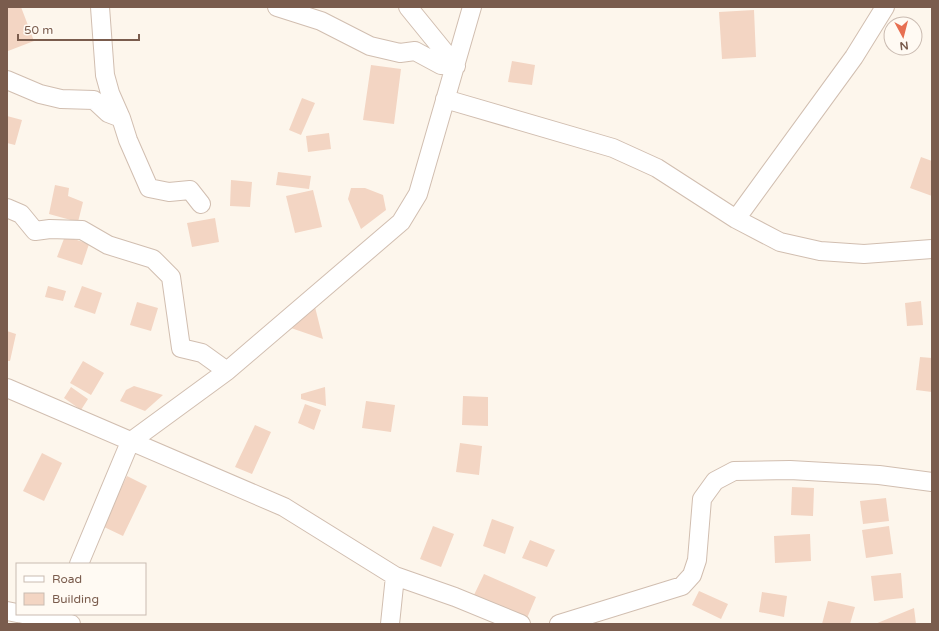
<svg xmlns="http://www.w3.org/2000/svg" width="939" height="631" font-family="'Varela Round',sans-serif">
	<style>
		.building { fill: #f3d5c3 }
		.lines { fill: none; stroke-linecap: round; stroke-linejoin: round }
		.minor-casing { stroke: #d1beb0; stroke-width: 20 }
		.minor { stroke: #fff; stroke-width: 18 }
	</style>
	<rect width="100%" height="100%" fill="#fdf6ec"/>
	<path class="building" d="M7 7H21L34 41 8 51Z
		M754 10 756 57 722 59 719 12Z
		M512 61 535 65 532 85 508 82Z
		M371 65 401 69 394 124 363 120Z
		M302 98 315 103 301 135 289 130Z
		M7 116 22 120 15 145 7 143Z
		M329 133 331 149 308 152 306 136Z
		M921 157 932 161V196L910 188Z
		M278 172 311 176 309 189 276 185Z
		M231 180 252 182 250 207 230 206Z
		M55 185 69 188 68 196 83 202 78 222 49 214Z
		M351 188H365L383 195 386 210 361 229 348 199Z
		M313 190 322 227 295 233 286 196Z
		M215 218 219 242 192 247 187 223Z
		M65 236 89 244 82 265 57 257Z
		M48 286 66 291 63 301 45 297Z
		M82 286 102 293 95 314 74 307Z
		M313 299 323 339 291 328Z
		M921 301 923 325 907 326 905 303Z
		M137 302 158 308 151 331 130 325Z
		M7 331 16 334 10 361H7Z
		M920 357 932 358V392L916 390Z
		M83 361 104 373 91 395 70 383Z
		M134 386 163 395 145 411 120 401 126 390Z
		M71 387 88 399 81 410 64 398Z
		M325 387 326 406 301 399V394Z
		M463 396 488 397V426L462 425Z
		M366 401 395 405 391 432 362 428Z
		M305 404 321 410 314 430 298 423Z
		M255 425 271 432 252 474 235 467Z
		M460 443 482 446 479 475 456 472Z
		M42 453 62 463 44 501 23 491Z
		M127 476 147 486 123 536 102 526Z
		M792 487 814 488 813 516 791 515Z
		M886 498 889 521 863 524 860 501Z
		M492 519 514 527 505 554 483 546Z
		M433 526 454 534 441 567 420 559Z
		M889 526 893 554 866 558 862 530Z
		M810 534 811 561 775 563 774 536Z
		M530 540 555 550 547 567 522 558Z
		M901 573 903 598 874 601 871 576Z
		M484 574 536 597 527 618 474 595Z
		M699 591 728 604 721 619 692 605Z
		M762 592 787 596 784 617 759 612Z
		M828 601 855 607 850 624H822Z
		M914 608 916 624H875Z"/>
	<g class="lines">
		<g class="minor-casing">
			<path id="minor" d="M100 7 105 75 110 93 121 118
				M277 7 321 21 370 46 400 53 415 51 441 65 456 66
				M408 7 456 66
				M7 80 40 94 61 99 94 100 108 113 121 118 128 140 149 188 169 192 190 190 201 204
				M445 99 613 148 657 168 736 219 780 242 820 251 864 254 932 249
				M7 208 21 214 35 231 50 229 82 230 108 245 153 259 171 277 181 348 202 353 227 371
				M736 219 854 57 885 7
				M7 388 284 507 395 576 455 597 521 624
				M79 564 130 442 227 371 401 222 418 194 472 7
				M7 611 17 613
				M23 614 71 624
				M390 624 395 576
				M559 624 682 586 692 575 697 560 702 499 715 481 734 471 790 470 879 475 932 482"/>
		</g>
		<use href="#minor" class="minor"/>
	</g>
	<rect width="939" height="631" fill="none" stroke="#7a5c4d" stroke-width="16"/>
	<rect x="16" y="563" width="130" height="52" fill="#fffaf3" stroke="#cabbb1"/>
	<rect x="24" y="576" width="20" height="6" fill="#ffffff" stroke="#cabbb1"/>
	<text x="52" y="583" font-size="12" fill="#7a5c4d">Road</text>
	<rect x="24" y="593" width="20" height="12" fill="#f3d5c3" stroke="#cabbb1"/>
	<text x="52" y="603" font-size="12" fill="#7a5c4d">Building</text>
	<g transform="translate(903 36) rotate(173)"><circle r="19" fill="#fffaf3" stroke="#cabbb1"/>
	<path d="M0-3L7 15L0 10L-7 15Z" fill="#e76f51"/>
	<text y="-6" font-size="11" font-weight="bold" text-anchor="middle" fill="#7a5c4d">N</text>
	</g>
	<path d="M18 34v6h121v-6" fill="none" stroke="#7a5c4d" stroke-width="2"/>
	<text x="24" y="34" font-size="12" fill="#7a5c4d" stroke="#fffaf3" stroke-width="3" paint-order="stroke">50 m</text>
</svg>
